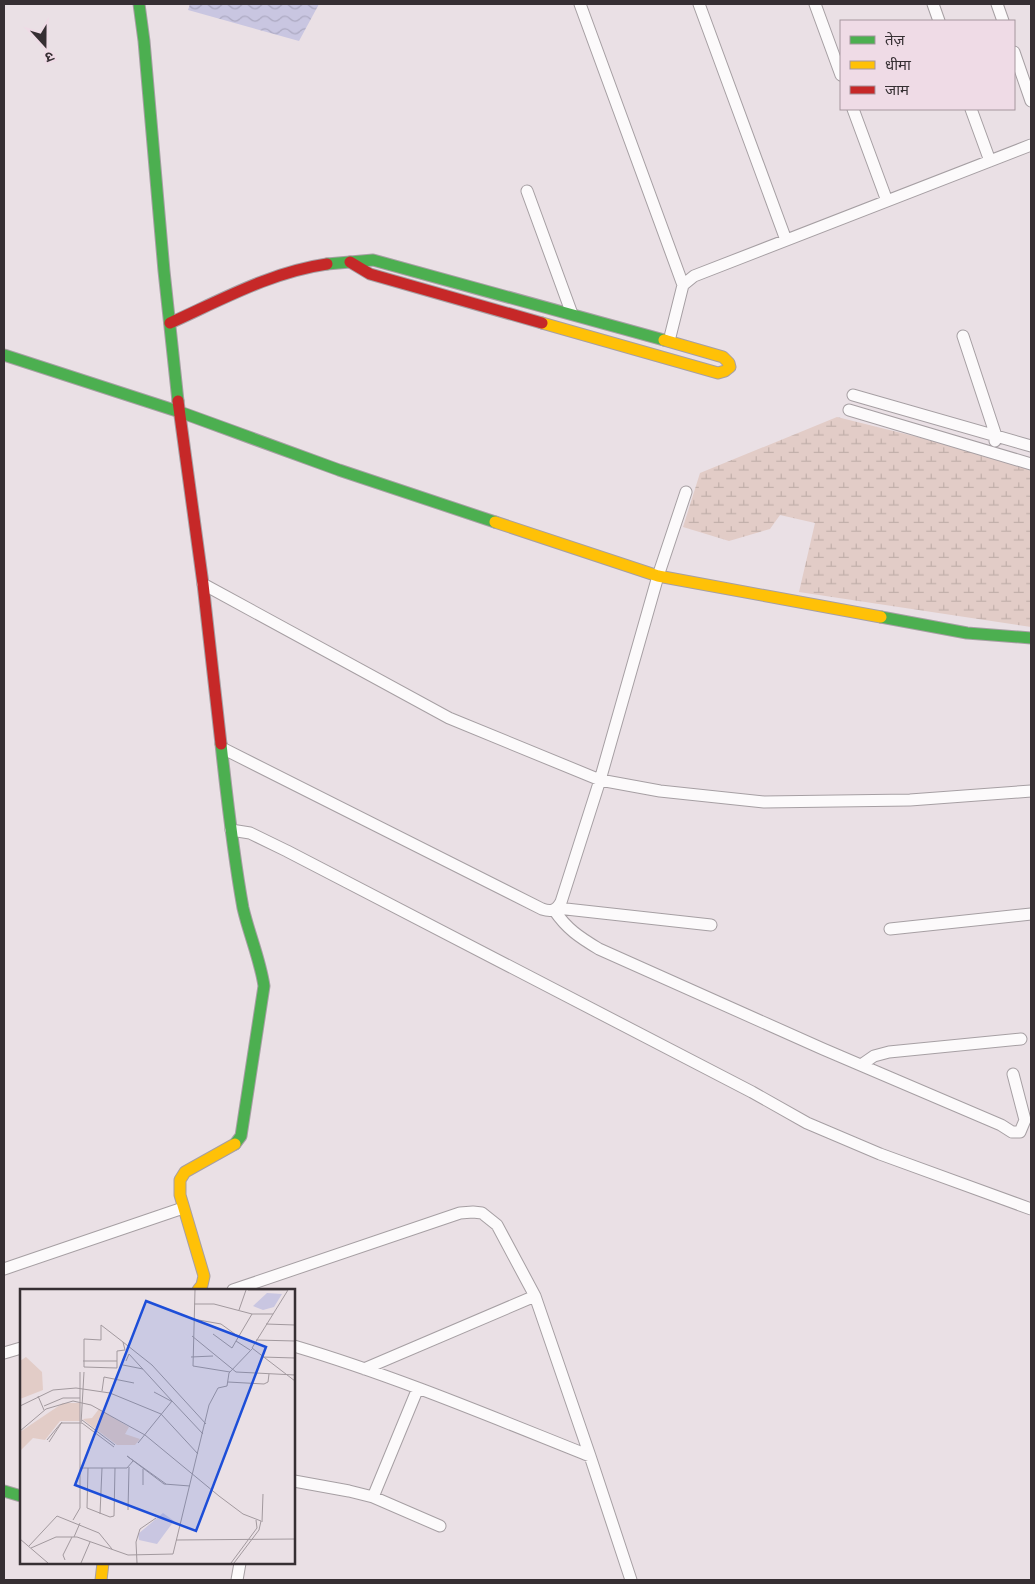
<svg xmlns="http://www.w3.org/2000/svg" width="1035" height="1584" font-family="Commissioner,'Noto Sans Devanagari',sans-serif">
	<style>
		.wetland { fill: url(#wetland-marsh) }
		.water { fill: url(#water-waves) }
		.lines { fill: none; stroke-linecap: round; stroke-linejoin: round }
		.street-casing { stroke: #a69fa3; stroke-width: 13 }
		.fast-casing { stroke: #a69fa3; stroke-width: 13 }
		.slow-casing { stroke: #a69fa3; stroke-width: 13 }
		.jam-casing { stroke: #a69fa3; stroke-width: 13 }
		.street { stroke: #fcfafb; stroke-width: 11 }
		.fast { stroke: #4caf50; stroke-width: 11 }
		.slow { stroke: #ffc107; stroke-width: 11 }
		.jam { stroke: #c62828; stroke-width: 11 }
		.inset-road { fill: none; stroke: #a2999e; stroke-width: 1 }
		.view { fill: #1d4ed8; fill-opacity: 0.15; stroke: #1d4ed8; stroke-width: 2.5 }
		.inset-edge { fill: none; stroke: #362f33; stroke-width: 2.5 }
	</style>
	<defs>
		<pattern id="wetland-marsh" width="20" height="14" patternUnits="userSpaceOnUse" patternTransform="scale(1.25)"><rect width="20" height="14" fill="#e2ccc7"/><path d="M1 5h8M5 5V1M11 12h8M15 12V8" fill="none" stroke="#c2b0ab"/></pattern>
		<pattern id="water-waves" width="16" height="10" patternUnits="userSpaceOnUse" patternTransform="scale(1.25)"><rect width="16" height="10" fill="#c9c6e1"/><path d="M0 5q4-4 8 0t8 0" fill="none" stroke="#adaac2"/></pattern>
	</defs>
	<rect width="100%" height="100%" fill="#eae0e5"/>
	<path class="wetland" d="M837 417 974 451 1031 470V627L799 592 815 523 780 515 770 529 729 541 683 527 700 473Z"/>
	<path class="water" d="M190 4H319L299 41 188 10Z"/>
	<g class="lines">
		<g class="street-casing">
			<path id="street" d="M580 4 683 285
				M699 4 786 240
				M815 4 841 75
				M933 4 939 21
				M997 4 1003 21
				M1014 52 1031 101
				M853 109 887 201
				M971 109 990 161
				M527 191 572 314
				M963 336 996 436 995 441
				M669 341 683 285 694 276 1031 145
				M853 395 1031 446
				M849 410 1031 464
				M203 584 449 718 600 780 660 791 764 802 910 800 1031 791
				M222 748 542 909C551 912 556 911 561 902L600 780 658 576 686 492
				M231 830 250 833 287 851 752 1092 807 1123 880 1154 1031 1209
				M557 908 711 925
				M554 910C567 929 579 937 599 949L823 1049 1001 1125 1012 1132H1020L1025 1120 1013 1074
				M890 929 1031 914
				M861 1065 874 1056 889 1052 1021 1039
				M4 1269 183 1208
				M233 1290 460 1213 473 1212 482 1213 497 1225 535 1296 590 1456 631 1580
				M294 1346C395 1376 492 1417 590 1456
				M4 1353 21 1348
				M364 1369 535 1296
				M294 1481 349 1491 373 1497 440 1526
				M373 1497 418 1388
				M237 1580 240 1563"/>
		</g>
		<g class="fast-casing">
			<path id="fast" d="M139 4 144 41 164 271 178 401
				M327 264 373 260 664 340
				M4 355 180 412 339 470 495 522
				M881 617 967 633 1031 638
				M221 744C227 799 233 853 243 908 249 934 260 959 264 986L241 1136 235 1144
				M4 1491 21 1496"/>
		</g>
		<g class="slow-casing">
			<path id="slow" d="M542 323 718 373 725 371 730 367 729 363 723 357 664 340
				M495 522 658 576 881 617
				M198 1290 202 1285 204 1276 180 1195V1180L185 1172 235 1144
				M101 1580 103 1563"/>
		</g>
		<g class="jam-casing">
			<path id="jam" d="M350 262 370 274 542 323
				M170 323C221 300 271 272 327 264
				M178 401 203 584 221 744"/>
		</g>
		<use href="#street" class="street"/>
		<use href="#fast" class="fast"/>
		<use href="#slow" class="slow"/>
		<use href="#jam" class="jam"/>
	</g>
	<g transform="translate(20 1289)">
		<rect width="275" height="275" fill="#eae0e5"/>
		<path d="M6 68 22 83 23 101 0 110V72ZM43 114H60V132H40L25 151 13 149 0 162V143ZM79 120 109 138 105 145 120 150 115 156H97L65 132 63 130 72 129Z" fill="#e2ccc7"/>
		<path d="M247 4 262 5 254 18 243 21 233 17ZM143 224 154 232 137 255 119 251 118 245Z" fill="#c9c6e1"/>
		<path class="inset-road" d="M175 1 173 77 210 83M228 1H268M268 1 232 59 275 92M174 15H194L232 25H253M219 21 226 1M173 30 201 35 219 48M246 35 275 36M81 36 103 53 105 61 97 62V79L64 78V50L81 51ZM193 45 212 59 216 52M172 47 216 83 275 86M236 51 275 52M103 53 132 76 186 135M230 61 216 52 232 25M171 68 193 67M242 68 275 69M63 72H97M106 72 109 65 152 112M103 76 123 80M208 93 244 95 248 93 249 85M82 102 84 88 114 94M134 103 151 112M18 107 24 121M0 117 33 101 56 99 90 104 141 125 178 165M24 117 43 109H60M62 131 95 156M62 134 94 158M61 135 64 83M0 142 26 120 53 112 71 116 125 146 199 207 223 225 241 232 239 241 214 274M27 151 41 134H60M29 153 42 133M118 154 152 112 183 145M107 167 144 195 170 197M107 167 146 195M60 179H107L113 172M68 179 67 219 90 228 94 227 95 179M123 196V180M108 221 109 178M80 225 82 179M53 231 60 219V83M242 233 243 205M54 248 60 234M0 250 28 274M156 251 275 250M9 257 37 227 79 244 92 260M11 259 36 248H57L108 266 153 265 189 116 198 99 207 97 209 84 232 60M45 271 43 266 52 248M61 274 70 253M117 274 116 253 120 240 136 229M211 274 237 239 236 231"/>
		<path class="view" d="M126 12 246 58 176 242 55 196Z"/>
		<rect width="275" height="275" class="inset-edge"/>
	</g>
	<rect width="1035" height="1584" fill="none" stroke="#362f33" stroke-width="10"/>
	<rect x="840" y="20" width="175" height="90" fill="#efdbe6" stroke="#a5969e"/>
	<rect x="850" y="36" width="25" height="8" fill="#4caf50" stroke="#a5969e"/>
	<text x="885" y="45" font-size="15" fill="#362f33">तेज़</text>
	<rect x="850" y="61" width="25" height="8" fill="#ffc107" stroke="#a5969e"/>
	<text x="885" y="70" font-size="15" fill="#362f33">धीमा</text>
	<rect x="850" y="86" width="25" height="8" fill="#c62828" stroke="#a5969e"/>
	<text x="885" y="95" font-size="15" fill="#362f33">जाम</text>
	<g transform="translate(45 45) rotate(159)" stroke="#efdbe6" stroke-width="4" paint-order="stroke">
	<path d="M0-4L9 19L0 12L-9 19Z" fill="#362f33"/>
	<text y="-8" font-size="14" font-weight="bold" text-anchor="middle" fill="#362f33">उ</text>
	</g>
</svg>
